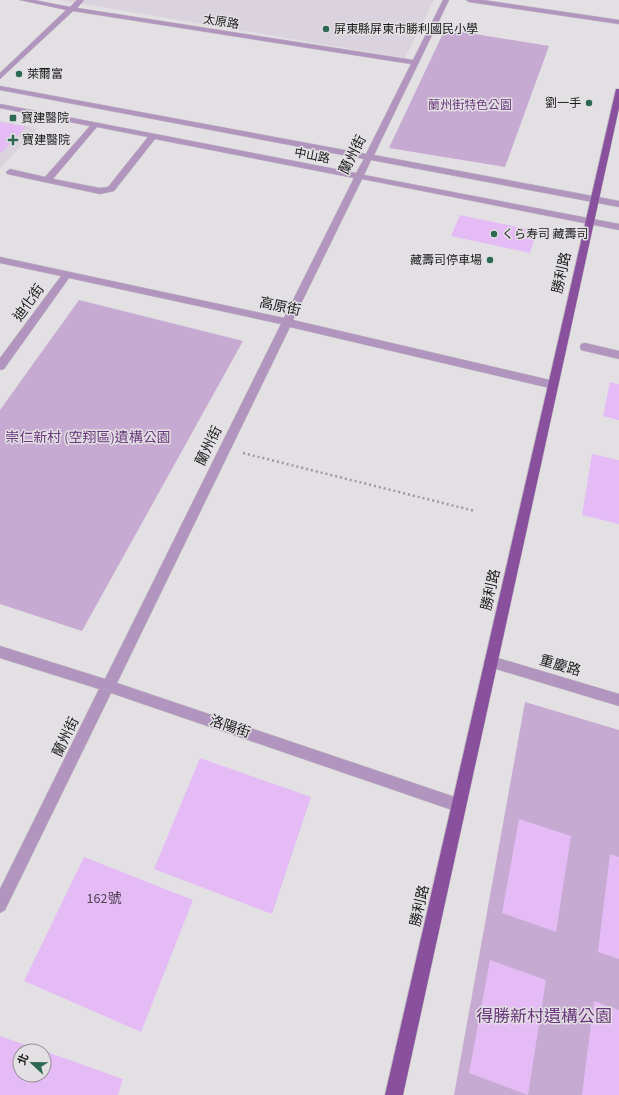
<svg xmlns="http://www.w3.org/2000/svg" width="619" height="1095" font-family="'Source Sans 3','Noto Sans TC','Noto Sans JP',sans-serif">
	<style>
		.built { fill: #dad3dd }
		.green { fill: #c6aad1 }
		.building { fill: #e5bbf6 }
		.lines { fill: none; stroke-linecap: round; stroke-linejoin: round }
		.minor-casing { stroke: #bfbcc0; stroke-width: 1 }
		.major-casing { stroke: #bfbcc0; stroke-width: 1 }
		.path { stroke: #9c9a9d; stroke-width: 2.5; stroke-dasharray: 2 3; stroke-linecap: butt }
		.minor { fill: #b295be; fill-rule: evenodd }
		.major { fill: #89519d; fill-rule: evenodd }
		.poi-dot { fill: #2d6852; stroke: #e3e0e4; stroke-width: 1.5 }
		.labels { text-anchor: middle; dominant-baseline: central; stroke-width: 3; stroke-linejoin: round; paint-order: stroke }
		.far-street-label { font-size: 12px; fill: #1a191a; stroke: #e3e0e4 }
		.far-poi-label { font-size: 12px; fill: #1a191a; stroke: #e3e0e4; text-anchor: start }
		.far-park-label { font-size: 12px; fill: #69377c; stroke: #e3e0e4 }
		.street-label { font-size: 14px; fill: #1a191a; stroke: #e3e0e4 }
		.park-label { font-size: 14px; fill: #69377c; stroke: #e3e0e4 }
		.near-number-label { font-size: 14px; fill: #4d4251 }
		.near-park-label { font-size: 17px; fill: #69377c; stroke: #e3e0e4 }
	</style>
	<rect width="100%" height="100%" fill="#e3e0e4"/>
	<path class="built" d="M59 0H434L405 58Z
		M0 121 39 128 0 168Z"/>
	<path class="green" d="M445 29 549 46 505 167 389 148Z
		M79 300 243 341 82 631 0 604V410Z
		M525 702 619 730V1095H454Z"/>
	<path class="building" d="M0 122 26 127 0 154Z
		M460 215 537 231 530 253 451 236Z
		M610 382 619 384V420L603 416Z
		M592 454 619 460V524L582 515Z
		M200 758 311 797 272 914 154 869Z
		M519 819 571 836 556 932 502 913Z
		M610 854 619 857V959L598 952Z
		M84 857 193 900 141 1032 24 981Z
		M490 960 546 980 528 1095 469 1073Z
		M594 1001 619 1010V1095H582Z
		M0 1036 43 1051H20V1075H44V1051L123 1079 118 1095H0Z"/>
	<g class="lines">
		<g class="minor-casing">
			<path id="minor" d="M20 0H34L70 7 77 0H84L77 8 413 60 443 0H449L374 155 619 201V207L371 160 364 175 619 224V230L362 179 293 320 554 381 559 385 554 389 290 327 117 683 458 798 463 800 465 805 463 810 458 812 111 693 5 910 0 913V889L99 689 0 658V646L105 679 281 324 69 278 4 369 0 370V358L61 276 0 263V257L284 318 354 178 155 139 114 191 100 194 7 174 6 172 10 169 45 177 90 126 0 108V104L356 173 364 159 0 90V86L366 154 411 64 73 11 0 79V73L66 10ZM97 127 148 137 108 187 100 188 53 179Z
				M466 0H483L619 20V24L469 2Z
				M585 343 619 351V359L581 350 580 347 581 344Z
				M491 656 619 694V706L486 666 484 662 486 658Z"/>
		</g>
		<g class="major-casing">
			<path id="major" d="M616 89H619V108L403 1095H385Z"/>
		</g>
		<path class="path" d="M243 453 475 511"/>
		<use href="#minor" class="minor"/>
		<use href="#major" class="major"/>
	</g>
	<g class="poi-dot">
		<circle cx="326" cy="29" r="4"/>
		<circle cx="19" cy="74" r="4"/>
		<circle cx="589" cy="103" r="4"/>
		<rect x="9" y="114" width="8" height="8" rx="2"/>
		<path d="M11 134h4v4h4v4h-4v4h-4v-4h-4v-4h4z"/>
		<circle cx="494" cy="234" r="4"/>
		<circle cx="490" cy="260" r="4"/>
	</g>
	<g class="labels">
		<g class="far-street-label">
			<text transform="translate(221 22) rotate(9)">太原路</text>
			<text transform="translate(312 156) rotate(11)">中山路</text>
		</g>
		<g class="far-poi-label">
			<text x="334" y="29">屏東縣屏東市勝利國民小學</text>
			<text x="27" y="74">萊爾富</text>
			<text x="581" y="103" text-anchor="end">劉一手</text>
			<text x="21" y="118">寳建醫院</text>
			<text x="22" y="140">寶建醫院</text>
			<text x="502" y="234">くら寿司 藏壽司</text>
			<text x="482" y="260" text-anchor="end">藏壽司停車場</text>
		</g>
		<g class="far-park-label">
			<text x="470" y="105">蘭州街特色公園</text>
		</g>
		<g class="street-label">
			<text transform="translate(353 155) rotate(-63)">蘭州街</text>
			<text transform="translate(562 273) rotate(-77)">勝利路</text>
			<text transform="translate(29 303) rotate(-54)">迪化街</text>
			<text transform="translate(280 307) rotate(12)">高原街</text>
			<text transform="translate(209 446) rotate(-64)">蘭州街</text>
			<text transform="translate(491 590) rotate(-77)">勝利路</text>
			<text transform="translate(560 666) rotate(16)">重慶路</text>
			<text transform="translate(230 727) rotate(19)">洛陽街</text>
			<text transform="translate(66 737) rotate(-64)">蘭州街</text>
			<text transform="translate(420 906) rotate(-77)">勝利路</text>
		</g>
		<g class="park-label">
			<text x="88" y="438">崇仁新村 (空翔區)遺構公園</text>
		</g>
		<g class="near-number-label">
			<text x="104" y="899">162號</text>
		</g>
		<g class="near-park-label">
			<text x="544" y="1017">得勝新村遺構公園</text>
		</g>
	</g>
	<g transform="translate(32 1063) rotate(292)"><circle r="19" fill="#e3e0e4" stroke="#939093"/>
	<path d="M0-3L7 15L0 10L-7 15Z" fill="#2d6852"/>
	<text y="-6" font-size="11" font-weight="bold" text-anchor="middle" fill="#1a191a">北</text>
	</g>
</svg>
